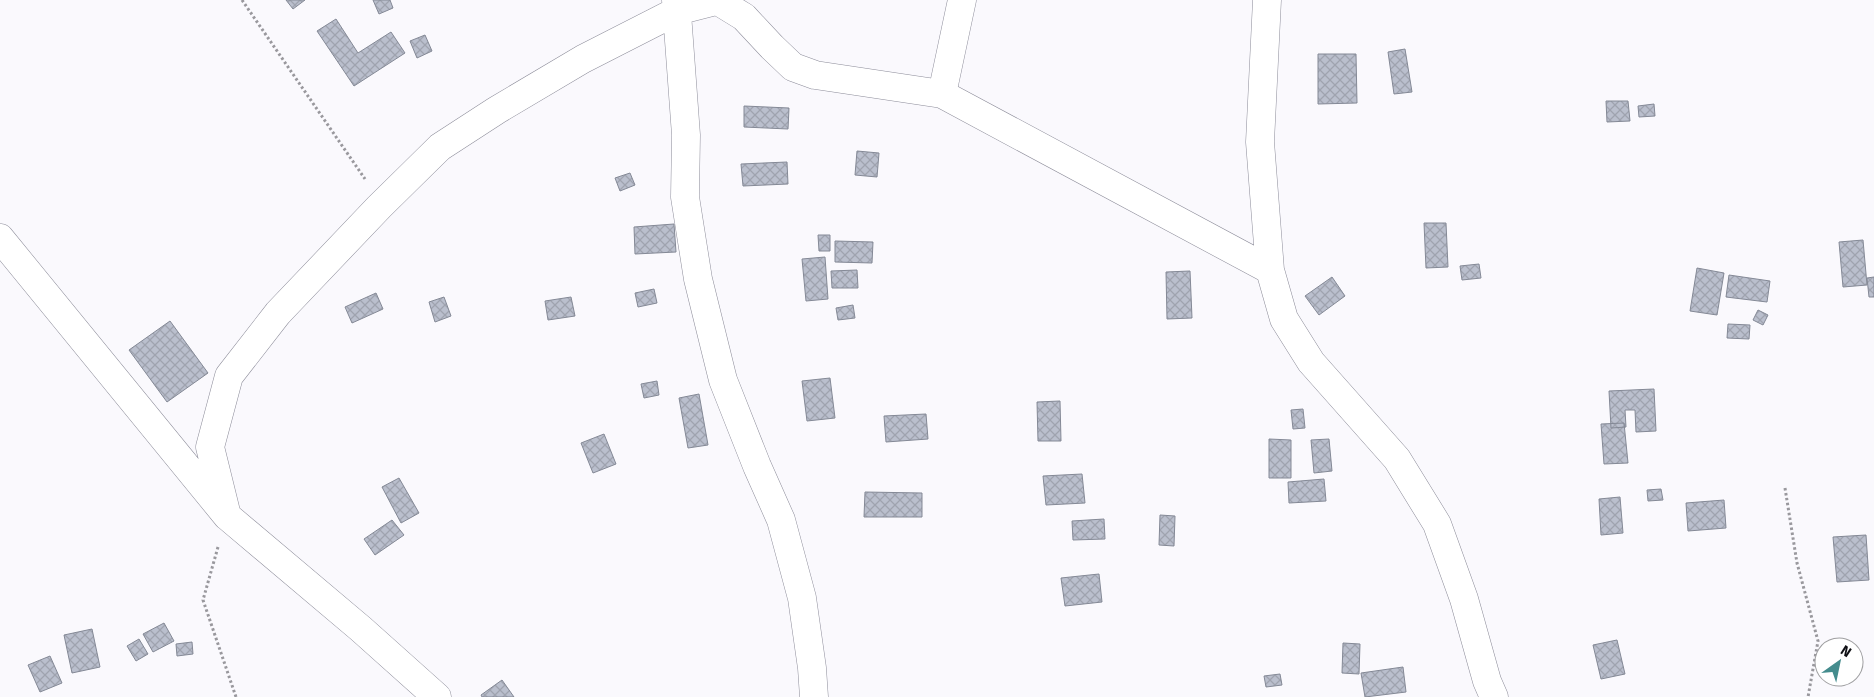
<svg xmlns="http://www.w3.org/2000/svg" width="1874" height="697" font-family="'Fira Sans',sans-serif">
	<style>
		.building { fill: url(#building-cross-hatch); stroke: #848996 }
		.lines { fill: none; stroke-linecap: round; stroke-linejoin: round }
		.minor-casing { stroke: #8d8d9a; stroke-width: 29 }
		.path { stroke: #99989d; stroke-width: 3; stroke-dasharray: 2.5 2.5; stroke-linecap: butt }
		.minor { stroke: #fff; stroke-width: 28 }
	</style>
	<defs>
		<pattern id="building-cross-hatch" width="8" height="8" patternUnits="userSpaceOnUse" patternTransform="scale(1.25)"><rect width="8" height="8" fill="#babfcd"/><path d="M0 0l8 8M0 8l8-8" fill="none" stroke="#9fa3af"/></pattern>
	</defs>
	<rect width="100%" height="100%" fill="#faf9fd"/>
	<path class="building" d="M286 0H305L293 9Z
		M373 0H390L393 8 379 14Z
		M336 19 358 53 391 32 405 53 354 86 317 31Z
		M425 35 432 51 417 58 410 41Z
		M1405 49 1412 92 1394 94 1388 52Z
		M1318 54H1356L1357 103 1318 104Z
		M1606 101H1628L1630 121 1607 122Z
		M1654 104 1655 116 1639 117 1638 106Z
		M744 106 789 108 788 129 744 127Z
		M857 151 879 153 877 177 855 175Z
		M787 162 788 184 743 186 741 164Z
		M630 173 635 185 620 191 615 178Z
		M1424 223H1446L1448 267 1426 268Z
		M674 224 676 252 635 254 634 227Z
		M818 235H830V251H819Z
		M1863 240 1867 285 1843 287 1839 242Z
		M835 241 873 242 872 263 835 262Z
		M825 257 828 299 806 301 802 259Z
		M1479 264 1481 278 1462 280 1460 266Z
		M1697 268 1724 273 1717 315 1690 311Z
		M857 270 858 288H832L831 271Z
		M1190 271 1192 318 1167 319 1166 272Z
		M1729 275 1770 281 1767 302 1726 297Z
		M1332 277 1345 296 1319 315 1305 296Z
		M1874 277V297H1869L1867 278Z
		M654 289 657 303 638 307 635 293Z
		M376 293 383 309 352 323 345 307Z
		M444 297 451 316 435 322 429 302Z
		M571 297 575 316 548 320 545 301Z
		M853 305 855 318 838 320 836 308Z
		M1758 310 1768 315 1763 325 1753 320Z
		M170 321 208 373 167 402 129 350Z
		M1728 324 1750 325 1749 339 1727 338Z
		M830 378 835 418 807 421 802 381Z
		M657 381 659 395 644 398 641 384Z
		M1654 389 1656 431 1636 432 1635 410H1625L1626 427 1611 428 1609 391Z
		M699 394 708 445 688 448 679 398Z
		M1060 401 1061 441H1038L1037 402Z
		M1303 409 1305 428 1293 429 1291 410Z
		M926 414 928 439 886 442 884 416Z
		M1624 423 1628 463 1604 464 1601 424Z
		M604 434 616 464 593 473 581 443Z
		M1269 439 1291 440V478H1269Z
		M1329 439 1332 471 1314 473 1311 440Z
		M1082 474 1085 503 1046 505 1043 476Z
		M399 478 419 513 401 523 382 487Z
		M1324 479 1326 501 1289 503 1288 482Z
		M1661 489 1663 500 1648 501 1647 490Z
		M865 492 922 493V517H864Z
		M1620 497 1623 533 1601 535 1599 499Z
		M1724 500 1726 528 1688 531 1686 503Z
		M1160 515 1175 516 1174 546 1159 545Z
		M1104 519 1105 539 1073 540 1072 521Z
		M392 520 404 535 375 555 364 539Z
		M1866 535 1869 580 1837 582 1833 537Z
		M1099 574 1102 602 1065 606 1061 578Z
		M164 623 174 641 153 652 143 634Z
		M92 629 100 667 72 673 64 635Z
		M139 639 148 654 136 661 127 646Z
		M1617 640 1625 674 1601 679 1593 645Z
		M192 642 193 654 177 656 176 644Z
		M1343 643 1360 644 1359 674 1342 673Z
		M50 656 62 683 40 692 28 665Z
		M1403 667 1406 692 1365 697 1361 673Z
		M1280 674 1282 685 1266 687 1264 676Z
		M502 680 514 697H482L481 695Z"/>
	<g class="lines">
		<g class="minor-casing">
			<path id="minor" d="M676 0 686 135 685 197 698 279 723 380 757 466 781 520 802 598 812 668 814 697
				M962 0 942 94 1270 270
				M1267 0 1260 142 1270 270 1284 319 1311 362 1397 459 1437 524 1464 599 1487 681 1494 697
				M718 1 744 17 772 47 793 67 815 75 942 94
				M0 238 227 516 361 629 437 697
				M227 516 210 447 229 376 278 313 379 207 440 147 497 110 583 59 677 11 720 0"/>
		</g>
		<path class="path" d="M242 0 365 179
			M1785 488 1797 563 1818 641 1808 697
			M218 547 203 600 236 697"/>
		<use href="#minor" class="minor"/>
	</g>
	<g transform="translate(1839 662) rotate(33)"><circle r="24" fill="#ffffff" stroke="#9f9fa1"/>
	<path d="M0-4L9 19L0 12L-9 19Z" fill="#448c8d"/>
	<text y="-8" font-size="14" font-weight="bold" text-anchor="middle" fill="#0f0f14">N</text>
	</g>
</svg>
